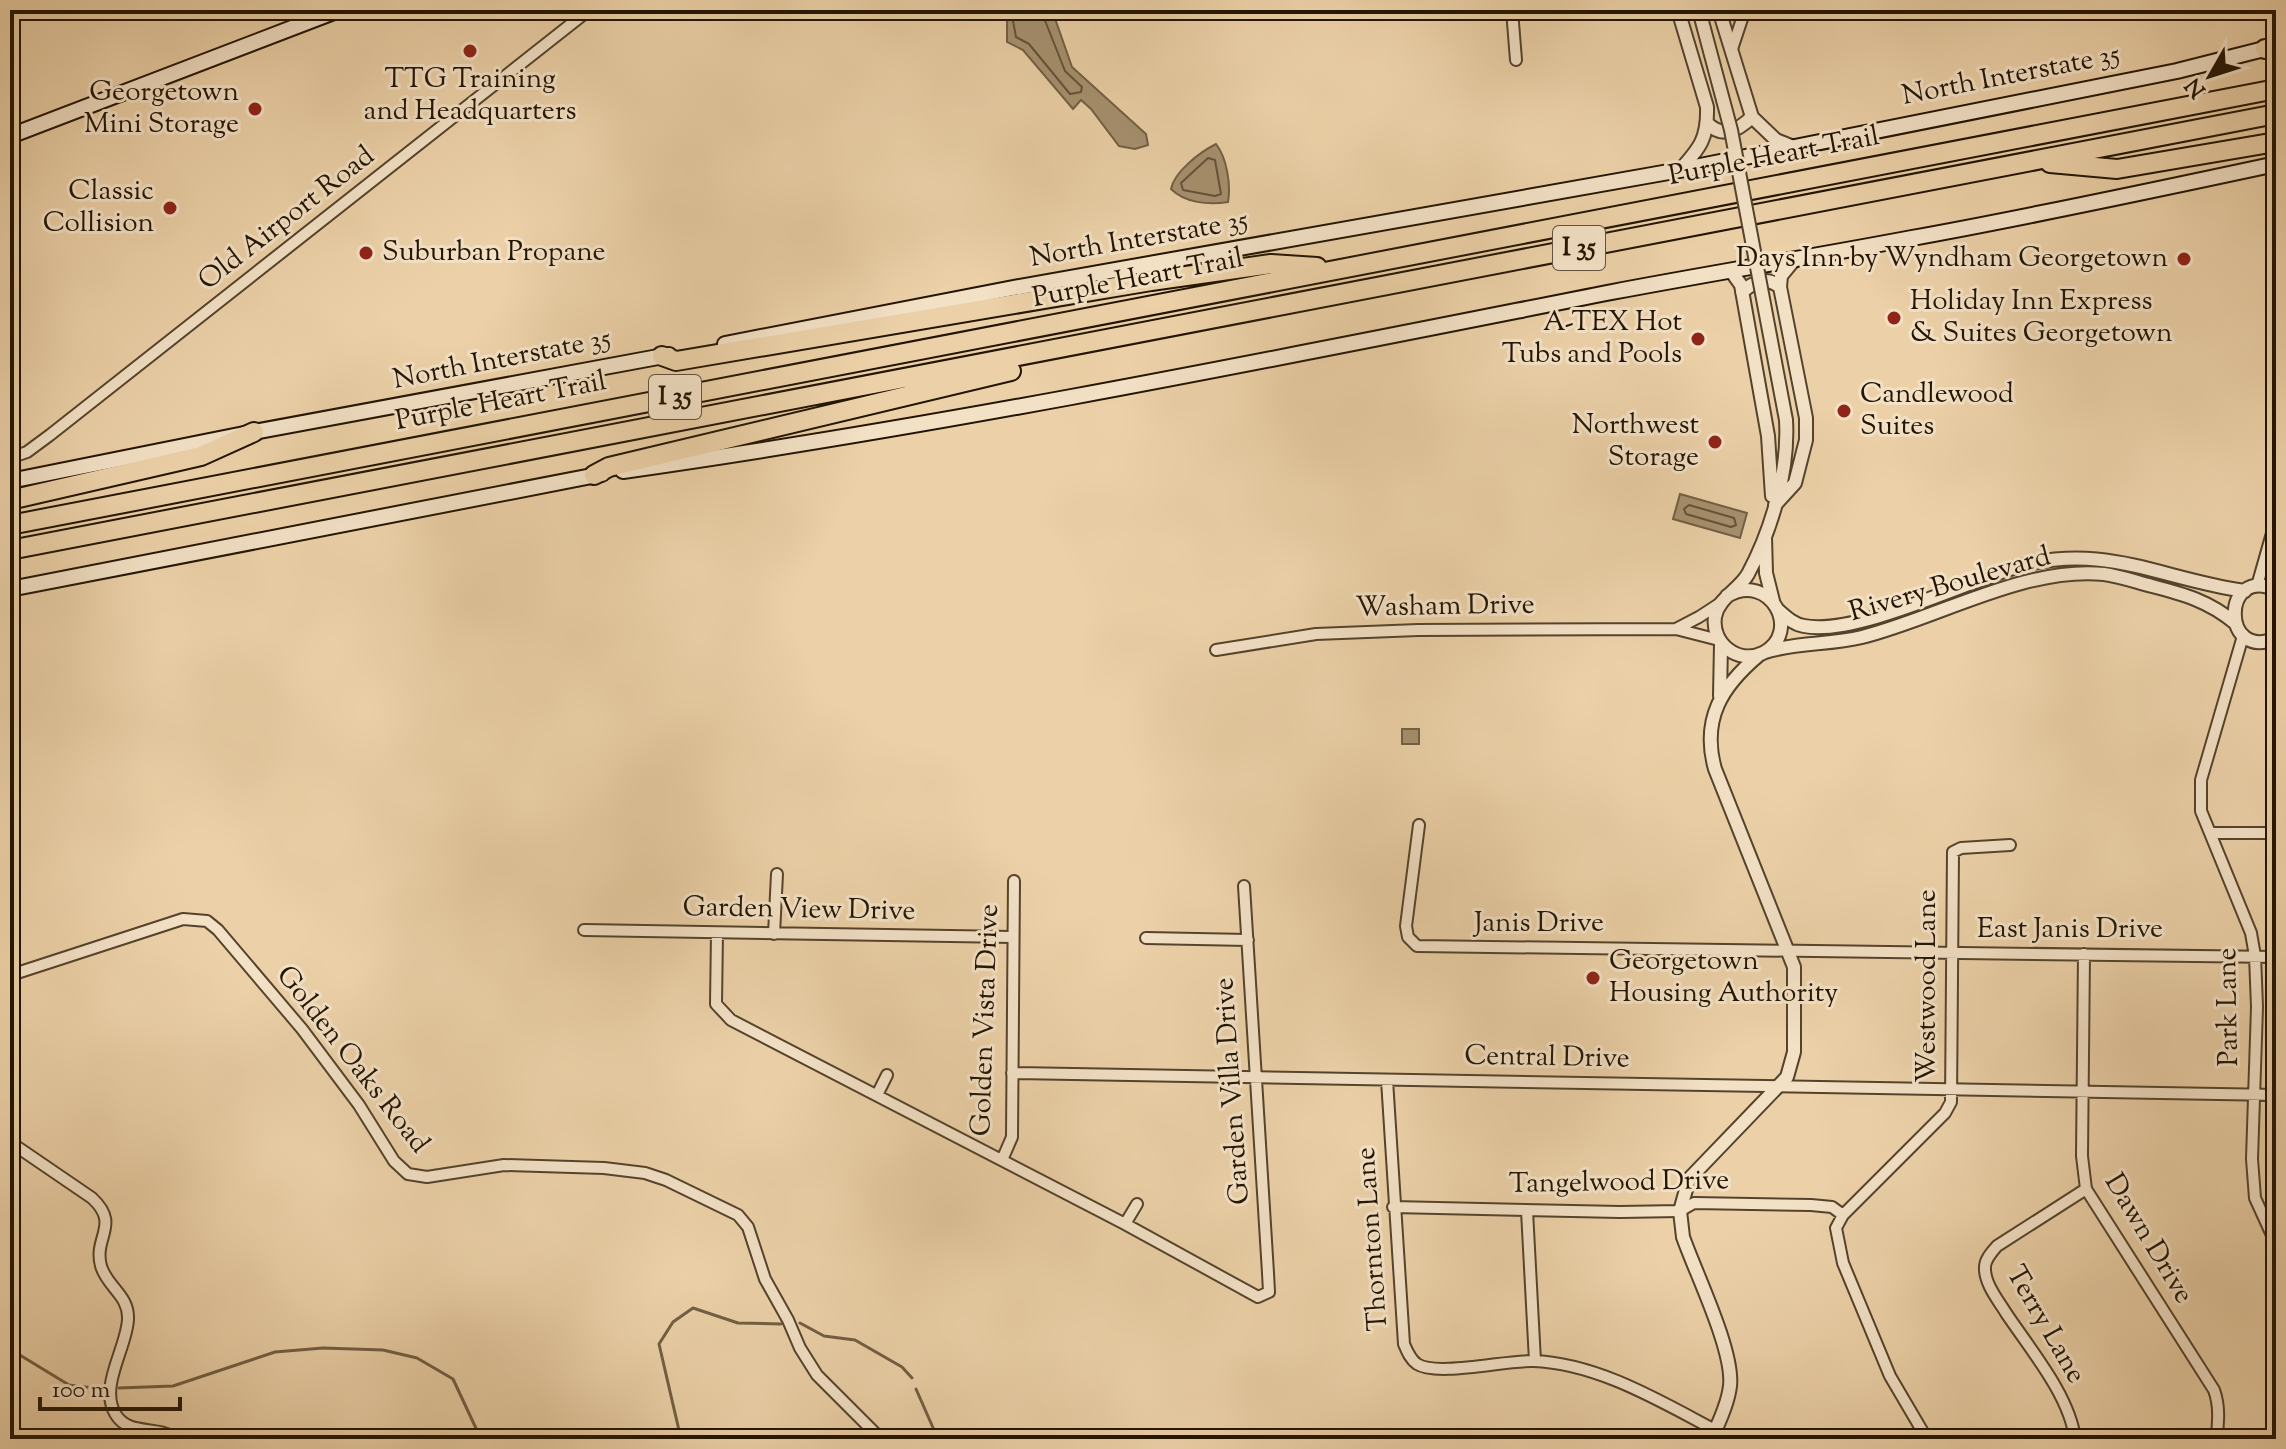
<svg xmlns="http://www.w3.org/2000/svg" width="2286" height="1449" font-family="'Sorts Mill Goudy',serif">
	<style>
		.water { fill: #a79170; stroke: #725f44; stroke-width: 2 }
		.lines { fill: none; stroke-linecap: round; stroke-linejoin: round }
		.shore { stroke: #645239; stroke-width: 2 }
		.stream { stroke: #725f44; stroke-width: 3 }
		.minor-casing { stroke: #54432c; stroke-width: 14 }
		.tertiary-casing { stroke: #54432c; stroke-width: 16 }
		.secondary-casing { stroke: #221402; stroke-width: 18 }
		.motorway-casing { stroke: #221402; stroke-width: 22 }
		.minor { stroke: #f3e1c6; stroke-width: 10 }
		.tertiary { stroke: #f3e1c6; stroke-width: 12 }
		.secondary { stroke: #f3e1c6; stroke-width: 14 }
		.motorway { stroke: #ecd1a8; stroke-width: 18 }
		.tertiary-bridge-casing { stroke: #54432c; stroke-width: 16; stroke-linecap: butt }
		.tertiary-bridge { stroke: #f3e1c6; stroke-width: 12 }
		.poi-dot { fill: #8f2418; stroke: #f3e1c6; stroke-width: 3 }
		.labels { text-anchor: middle; dominant-baseline: central; stroke-width: 6; stroke-linejoin: round; paint-order: stroke }
		.shield { fill: #f3e1c6; stroke: #61523d; stroke-width: 2 }
		.shield-label { font-size: 26px; font-weight: bold; fill: #221402 }
		.street-label { font-size: 28px; fill: #221402; stroke: #f3e1c6 }
		.poi-label { font-size: 28px; fill: #221402; stroke: #f3e1c6; text-anchor: end }
	</style>
	<rect width="100%" height="100%" fill="#ecd1a8"/>
	<filter id="stains"><feTurbulence type="fractalNoise" baseFrequency=".0025" numOctaves="4"/><feColorMatrix values="0 0 0 0 .2 0 0 0 0 .09 0 0 0 0 .02 0 0 0 .5 -.17"/></filter>
	<radialGradient id="worn" r=".72"><stop offset=".6" stop-color="#630" stop-opacity="0"/><stop offset="1" stop-color="#630" stop-opacity=".3"/></radialGradient>
	<path class="water" d="M1003 10H1052L1072 67 1146 134 1148 145 1135 149 1119 146 1091 109 1081 100 1073 109 1023 50 1007 42V20Z
		M1216 144C1227 158 1231 185 1228 202 1208 205 1185 203 1171 189 1174 172 1200 152 1216 144Z
		M1680 494 1747 513 1740 538 1673 519Z
		M1402 729H1419V744H1402Z"/>
	<g class="lines">
		<path class="shore" d="M1011 10 1016 37 1029 44 1070 94 1081 92 1082 87 1065 71 1044 18V10
			M1208 158 1215 160 1221 194 1215 196 1183 190 1181 183Z
			M1689 505 1734 518 1736 525 1731 527 1686 514 1684 509Z"/>
		<path class="stream" d="M800 1323 824 1336 855 1340 902 1367 912 1378
			M10 1349 69 1385 102 1389
			M119 1388 173 1386 275 1352 323 1348 383 1350 417 1358 453 1379 481 1439
			M916 1389 938 1439
			M681 1439 659 1344 673 1322 693 1308 738 1323 781 1324"/>
		<g class="minor-casing">
			<path id="minor" d="M1512 10 1516 60
				M1732 49 1745 10
				M10 458 27 452 50 435 589 10
				M2257 586 2276 519
				M1676 629 1699 617 1722 602
				M2243 636 2201 780V811L2251 933 2255 956 2257 1007 2252 1159 2255 1198 2276 1244
				M1216 650 1316 634 1418 630 1676 629 1719 640
				M1419 825 1406 926 1408 937 1417 946 2276 957
				M2210 833H2276
				M584 930 1013 937
				M717 933 716 1004 731 1020 1125 1224 1258 1297 1269 1292 1268 1273 1244 886
				M774 934 777 874
				M1146 938 1248 940
				M2084 954 2082 1156 2086 1189 2214 1390C2220 1406 2219 1422 2216 1439
				M10 962 17 973
				M10 979 17 973 183 919 207 921 218 930 302 1029 359 1105 394 1161 408 1174 427 1177 504 1165 604 1168 645 1173 666 1180 738 1215 748 1227 765 1279 788 1320 800 1348 817 1375 881 1439
				M1012 1073 2276 1095
				M1387 1080 1404 1344C1407 1351 1410 1359 1417 1364 1437 1377 1506 1360 1533 1361 1597 1363 1660 1401 1715 1430L1727 1439
				M877 1095 887 1075
				M10 1142 92 1198C121 1225 93 1237 101 1266 107 1287 129 1295 128 1319 127 1348 98 1387 116 1415 129 1436 158 1425 176 1439
				M1002 1160 1012 1137 1014 881
				M1393 1207 1620 1212 1680 1211 1694 1203 1811 1205 1832 1207 1843 1215
				M1527 1211 1535 1361
				M1125 1224 1137 1204
				M1927 1439 1890 1376 1843 1263 1836 1228 1843 1215 1945 1113 1951 1102 1953 852 1961 848 2010 845
				M2075 1439C2070 1396 2030 1349 2006 1313 1998 1300 1984 1283 1985 1267 1985 1259 1992 1252 1997 1246L2086 1189"/>
		</g>
		<g class="tertiary-casing">
			<path id="tertiary" d="M1678 10 1707 107C1708 138 1700 148 1680 170
				M1719 10 1752 117 1776 140 1791 146
				M1707 123C1723 139 1737 131 1752 117
				M1731 271 1741 285 1768 436 1772 496
				M1742 292C1753 282 1767 276 1780 287
				M1775 505 1795 483 1806 440V418L1780 287 1781 276 1795 259
				M1765 537 1766 573 1773 601
				M2276 590C2221 564 2221 663 2276 638
				M1727 596C1770 571 1803 632 1763 653 1738 665 1711 643 1715 617 1718 598 1739 590 1748 574 1772 529 1789 471 1786 420
				M1778 610C1786 617 1793 624 1804 626 1854 636 1961 584 2013 568 2103 541 2160 579 2245 591
				M1765 652C1797 642 1830 645 1862 637 1938 618 2025 566 2104 574 2120 576 2136 582 2152 586 2183 594 2209 601 2235 623
				M1720 696 1721 644
				M1711 1439C1719 1423 1728 1404 1730 1386 1734 1351 1696 1274 1683 1237L1680 1211 1689 1179 1787 1077 1794 1052V967L1715 769C1701 719 1722 686 1759 655"/>
		</g>
		<g class="secondary-casing">
			<path id="secondary" d="M10 136 339 10
				M725 344 1008 289 1680 170 2177 71 2272 47
				M623 471C955 424 1283 357 1612 292 1712 273 1812 257 1912 238 2034 216 2155 190 2276 164
				M10 481 254 432 669 355
				M10 589 602 474"/>
		</g>
		<g class="motorway-casing">
			<path id="motorway" d="M2265 49H2276
				M2050 163 2117 169 2276 142
				M662 356 676 361 1151 281 1271 264 1317 267
				M594 475 609 467 1011 371
				M10 500 201 456 254 432
				M10 525 2276 89
				M10 550 2276 114"/>
		</g>
		<use href="#minor" class="minor"/>
		<use href="#tertiary" class="tertiary"/>
		<use href="#secondary" class="secondary"/>
		<use href="#motorway" class="motorway"/>
		<g class="tertiary-bridge-casing">
			<path id="tertiary-bridge" d="M1699 10 1731 130 1786 420"/>
		</g>
		<use href="#tertiary-bridge" class="tertiary-bridge"/>
	</g>
	<g class="poi-dot">
		<circle cx="470" cy="51" r="8"/>
		<circle cx="255" cy="109" r="8"/>
		<circle cx="170" cy="208" r="8"/>
		<circle cx="366" cy="253" r="8"/>
		<circle cx="2184" cy="259" r="8"/>
		<circle cx="1894" cy="318" r="8"/>
		<circle cx="1698" cy="339" r="8"/>
		<circle cx="1844" cy="411" r="8"/>
		<circle cx="1715" cy="442" r="8"/>
		<circle cx="1593" cy="978" r="8"/>
	</g>
	<g class="labels">
		<g class="shield">
			<rect x="1553" y="226" width="52" height="44" rx="6"/>
			<rect x="649" y="375" width="52" height="44" rx="6"/>
		</g>
		<g class="shield-label">
			<text x="1579" y="248">I 35</text>
			<text x="675" y="397">I 35</text>
		</g>
		<g class="street-label">
			<text transform="translate(2011 76) rotate(-11)">North Interstate 35</text>
			<text transform="translate(1774 157) rotate(-11)">Purple Heart Trail</text>
			<text transform="translate(287 219) rotate(-38)">Old Airport Road</text>
			<text transform="translate(1139 240) rotate(-10)">North Interstate 35</text>
			<text transform="translate(1138 279) rotate(-11)">Purple Heart Trail</text>
			<text transform="translate(502 360) rotate(-11)">North Interstate 35</text>
			<text transform="translate(501 402) rotate(-11)">Purple Heart Trail</text>
			<text transform="translate(1950 585) rotate(-16)">Rivery Boulevard</text>
			<text transform="translate(1445 607) rotate(-1)">Washam Drive</text>
			<text transform="translate(799 910) rotate(1)">Garden View Drive</text>
			<text x="1539" y="924">Janis Drive</text>
			<text x="2070" y="930">East Janis Drive</text>
			<text transform="translate(1928 986) rotate(-90)">Westwood Lane</text>
			<text transform="translate(2229 1007) rotate(-91)">Park Lane</text>
			<text transform="translate(986 1020) rotate(-88)">Golden Vista Drive</text>
			<text transform="translate(1547 1058) rotate(1)">Central Drive</text>
			<text transform="translate(352 1060) rotate(52)">Golden Oaks Road</text>
			<text transform="translate(1233 1091) rotate(-94)">Garden Villa Drive</text>
			<text transform="translate(1619 1183) rotate(-1)">Tangelwood Drive</text>
			<text transform="translate(1373 1239) rotate(-94)">Thornton Lane</text>
			<text transform="translate(2148 1239) rotate(59)">Dawn Drive</text>
			<text transform="translate(2045 1325) rotate(60)">Terry Lane</text>
		</g>
		<g class="poi-label">
			<text x="470" y="80" text-anchor="middle">TTG Training<tspan x="470" dy="32">and Headquarters</tspan></text>
			<text x="239" y="93">Georgetown<tspan x="239" dy="32">Mini Storage</tspan></text>
			<text x="154" y="192">Classic<tspan x="154" dy="32">Collision</tspan></text>
			<text x="382" y="253" text-anchor="start">Suburban Propane</text>
			<text x="2168" y="259">Days Inn by Wyndham Georgetown</text>
			<text x="1910" y="302" text-anchor="start">Holiday Inn Express<tspan x="1910" dy="32">&amp; Suites Georgetown</tspan></text>
			<text x="1682" y="323">A-TEX Hot<tspan x="1682" dy="32">Tubs and Pools</tspan></text>
			<text x="1860" y="395" text-anchor="start">Candlewood<tspan x="1860" dy="32">Suites</tspan></text>
			<text x="1699" y="426">Northwest<tspan x="1699" dy="32">Storage</tspan></text>
			<text x="1609" y="962" text-anchor="start">Georgetown<tspan x="1609" dy="32">Housing Authority</tspan></text>
		</g>
	</g>
	<rect width="2286" height="1449" fill="none" stroke="#ecd1a8" stroke-width="40"/>
	<rect x="12" y="12" width="2262" height="1425" fill="none" stroke="#221402" stroke-width="4"/>
	<rect x="20" y="20" width="2246" height="1409" fill="none" stroke="#221402" stroke-width="2"/>
	<g transform="translate(2210 76) rotate(231)" stroke="#f3e1c6" stroke-width="6" paint-order="stroke">
	<path d="M0-6L14 30L0 20L-14 30Z" fill="#221402"/>
	<text y="-12" font-size="22" font-weight="bold" text-anchor="middle" fill="#221402">N</text>
	</g>
	<path d="M40 1397v12h140v-12" fill="none" stroke="#221402" stroke-width="4"/>
	<text x="52" y="1397" font-size="24" fill="#221402" stroke="#f3e1c6" stroke-width="6" paint-order="stroke">100 m</text>
	<rect width="100%" height="100%" filter="url(#stains)"/>
	<rect width="100%" height="100%" fill="url(#worn)"/>
</svg>
